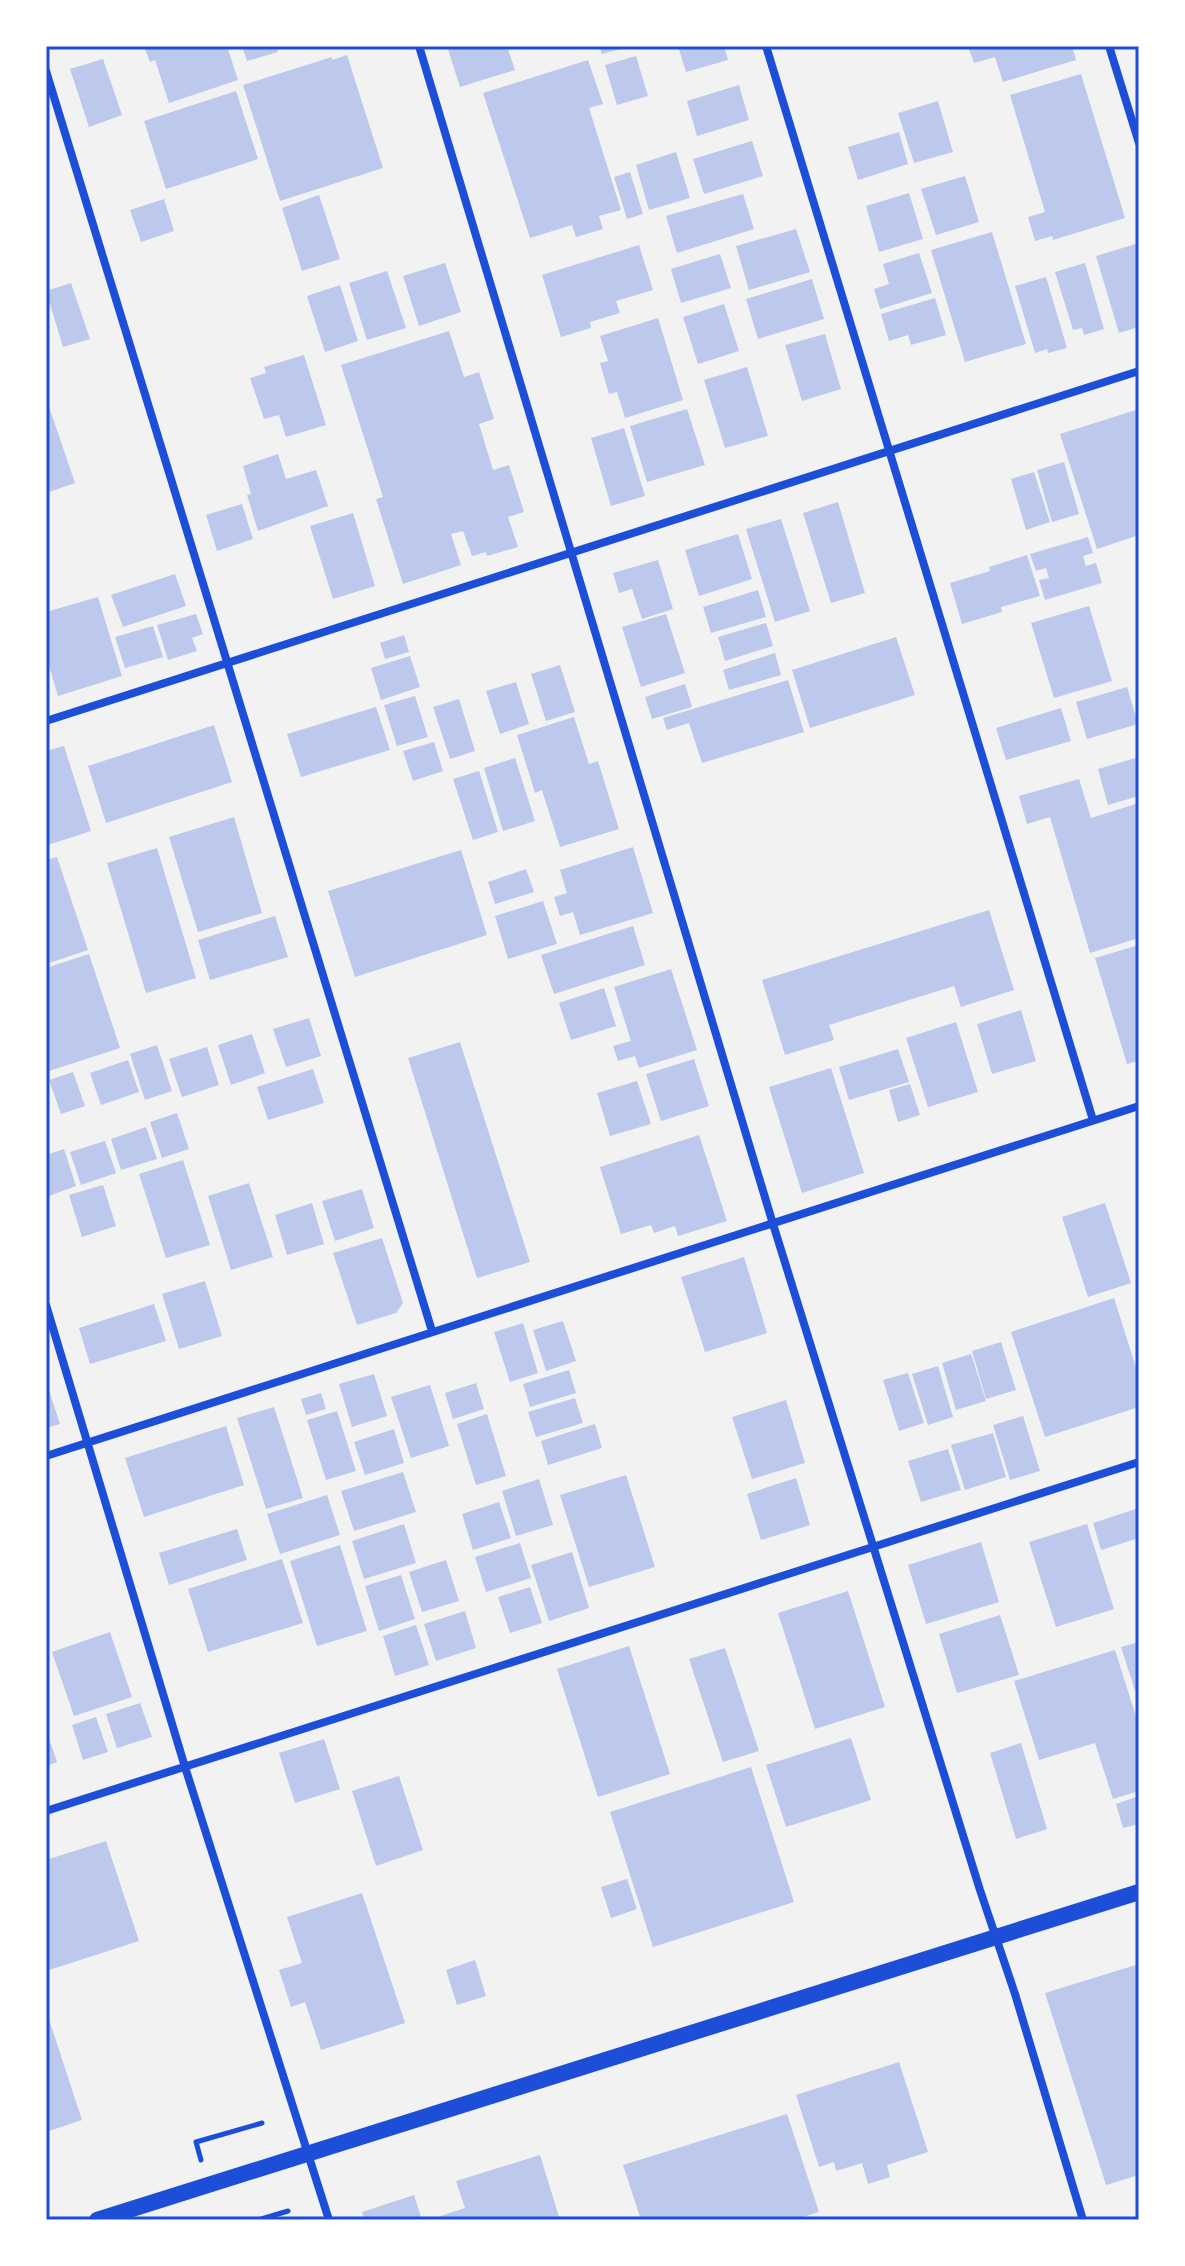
<svg xmlns="http://www.w3.org/2000/svg" width="1185" height="2266" font-family="Inter,sans-serif">
	<style>
		.building { fill: #bdc9ec }
		.lines { fill: none; stroke-linecap: round; stroke-linejoin: round }
		.path { stroke: #1d4ed8; stroke-width: 5 }
		.minor { stroke: #1d4ed8; stroke-width: 8 }
		.secondary { stroke: #1d4ed8; stroke-width: 16 }
		.neatline { fill: none; stroke: #1d4ed8; stroke-width: 3 }
	</style>
	<rect width="100%" height="100%" fill="#f2f2f2"/>
	<path class="building" d="M144 46H227L238 80 169 103 155 60 150 62Z
		M242 46H276L278 52 247 61Z
		M447 46H507L515 70 460 87Z
		M599 46H627V47L602 54Z
		M678 46H724L728 60 686 72Z
		M968 46H1072L1076 60 1003 82 995 57 974 63Z
		M347 55 383 168 280 201 243 85 332 57V60Z
		M636 56 648 96 617 105 605 65Z
		M103 59 122 115 89 127 70 69Z
		M588 60 603 104 589 108 621 210 599 216 603 229 576 237 572 225 530 238 483 93Z
		M1081 74 1125 218 1053 240 1052 236 1035 241 1028 217 1045 212 1010 95Z
		M739 85 749 120 697 136 687 101Z
		M236 91 258 159 166 189 144 121Z
		M938 101 953 152 914 163 898 113Z
		M899 132 908 164 858 180 848 147Z
		M752 141 763 176 704 194 693 159Z
		M676 152 690 198 649 210 636 165Z
		M630 172 643 214 627 219 614 177Z
		M965 176 979 222 936 235 921 189Z
		M909 193 923 239 879 252 866 206Z
		M743 194 754 229 677 253 666 216Z
		M319 195 340 259 302 271 282 208Z
		M164 199 174 231 141 242 130 210Z
		M796 229 810 272 749 290 736 246Z
		M992 232 1026 344 965 362 931 250Z
		M1139 243V327L1119 333 1096 256Z
		M639 245 653 290 616 301 620 313 590 322 591 328 561 337 542 275Z
		M919 253 932 293 880 309 874 289 889 284 883 264Z
		M720 254 731 288 681 303 671 269Z
		M445 263 461 312 419 326 403 276Z
		M1085 263 1104 329 1084 335 1082 328 1073 330 1055 272Z
		M387 271 406 328 367 340 349 283Z
		M1046 277 1067 348 1048 353 1047 349 1035 353 1015 286Z
		M812 279 824 319 758 339 746 299Z
		M71 283 90 339 63 347 46 291Z
		M340 285 358 341 325 352 307 296Z
		M935 298 946 335 911 345 908 335 889 341 881 314Z
		M724 304 739 351 698 364 683 317Z
		M658 318 683 400 625 418 617 392 609 394 600 363 608 361 600 336Z
		M449 331 464 377 479 372 494 419 479 424 493 470 509 465 524 512 508 517 518 547 487 556 486 552 472 556 463 531 451 534 461 565 403 584 376 499 383 497 341 365Z
		M825 334 841 389 802 401 785 345Z
		M304 355 326 425 286 437 279 415 264 419 250 378 266 373 264 367Z
		M747 367 768 436 725 448 704 380Z
		M46 398 75 483 46 493Z
		M687 409 705 465 647 482 630 426Z
		M1139 409V535L1097 549 1060 434Z
		M624 428 645 496 611 506 591 438Z
		M278 454 286 479 316 470 328 506 258 531 247 495 251 494 243 466Z
		M1064 462 1079 514 1052 522 1037 470Z
		M1034 472 1050 522 1026 530 1011 479Z
		M838 502 865 593 831 603 803 513Z
		M242 504 253 539 217 551 206 515Z
		M353 513 375 586 333 599 310 526Z
		M781 519 810 611 775 622 746 529Z
		M738 534 752 579 699 596 685 550Z
		M1088 537 1093 553 1083 556 1086 566 1096 563 1102 583 1045 600 1039 580 1049 578 1046 568 1036 571 1030 554Z
		M1027 555 1040 596 1001 607 1002 612 962 624 950 583 990 571 989 567Z
		M658 560 673 609 642 619 632 589 619 593 613 573Z
		M175 574 186 606 123 627 111 595Z
		M758 590 766 617 711 633 703 607Z
		M98 597 122 676 58 696 46 655V612Z
		M1089 606 1112 681 1054 698 1031 623Z
		M196 614 203 634 192 638 197 651 168 660 157 625Z
		M666 614 685 673 641 687 622 627Z
		M766 623 773 646 725 661 718 637Z
		M153 626 163 657 125 668 115 637Z
		M404 635 409 652 385 659 380 643Z
		M896 637 915 695 810 728 792 670Z
		M775 653 781 675 729 690 723 670Z
		M410 656 420 687 381 700 371 668Z
		M560 665 575 712 546 721 531 674Z
		M788 680 804 732 702 763 689 723 667 730 663 718Z
		M516 682 529 724 500 734 486 691Z
		M685 684 692 707 652 719 645 697Z
		M1127 687 1138 724 1087 739 1076 702Z
		M415 696 428 737 397 746 384 705Z
		M459 699 475 751 450 759 433 707Z
		M376 707 390 750 301 777 287 734Z
		M1061 708 1071 741 1006 760 996 728Z
		M574 717 589 764 598 761 619 829 560 847 542 790 535 793 517 735Z
		M214 725 232 782 106 823 88 766Z
		M434 742 443 771 413 781 403 751Z
		M64 746 91 831 48 845 46 751Z
		M1139 757V796L1108 805 1098 769Z
		M515 758 535 821 503 831 484 768Z
		M479 771 498 832 473 840 453 779Z
		M1079 779 1091 818 1139 803V938L1090 953 1050 817 1027 824 1019 796Z
		M234 817 262 913 198 932 169 837Z
		M633 847 653 913 580 935 573 912 560 916 554 897 567 893 560 870Z
		M157 848 196 978 146 993 107 863Z
		M461 850 487 935 355 977 328 891Z
		M57 857 88 950 46 964V860Z
		M526 869 534 892 495 904 488 882Z
		M543 901 557 944 508 959 495 916Z
		M989 910 1014 990 961 1007 954 986 829 1025 834 1040 785 1055 762 980Z
		M275 916 288 957 210 980 198 940Z
		M633 926 645 965 554 994 541 955Z
		M1139 945V1061L1127 1064 1095 958Z
		M89 954 120 1048 46 1072V968Z
		M671 969 697 1050 639 1068 635 1056 618 1061 613 1046 631 1041 614 987Z
		M604 988 616 1026 571 1040 559 1003Z
		M1021 1010 1036 1061 992 1074 977 1024Z
		M309 1018 321 1056 286 1067 273 1029Z
		M956 1022 978 1092 928 1107 906 1038Z
		M252 1034 265 1073 231 1085 218 1045Z
		M460 1042 530 1262 477 1278 408 1058Z
		M157 1045 172 1091 145 1100 130 1054Z
		M207 1047 219 1085 182 1097 169 1059Z
		M898 1049 909 1082 849 1100 839 1067Z
		M694 1059 709 1106 661 1121 646 1074Z
		M128 1060 139 1092 101 1105 90 1073Z
		M831 1068 864 1173 802 1193 769 1087Z
		M313 1069 324 1103 268 1120 257 1087Z
		M73 1072 85 1106 61 1114 49 1080Z
		M637 1081 651 1124 610 1136 597 1093Z
		M910 1084 920 1115 898 1122 889 1090Z
		M177 1113 189 1149 162 1158 150 1122Z
		M146 1127 157 1159 121 1170 111 1139Z
		M699 1135 727 1221 678 1236 675 1226 654 1233 651 1225 621 1234 600 1167Z
		M105 1141 116 1173 81 1185 70 1152Z
		M64 1149 76 1186 46 1197V1155Z
		M183 1160 210 1245 166 1258 139 1174Z
		M249 1183 273 1257 231 1270 208 1196Z
		M103 1185 116 1226 82 1237 69 1195Z
		M362 1189 374 1228 335 1241 322 1201Z
		M312 1203 324 1244 287 1255 275 1215Z
		M1105 1203 1131 1283 1088 1297 1062 1217Z
		M382 1238 403 1303 396 1313 357 1325 333 1253Z
		M744 1257 767 1333 705 1352 681 1277Z
		M205 1281 222 1336 179 1349 162 1294Z
		M1114 1298 1139 1377V1407L1045 1437 1011 1332Z
		M154 1304 166 1341 90 1364 79 1328Z
		M563 1321 576 1361 546 1371 533 1330Z
		M523 1323 538 1373 510 1382 494 1332Z
		M1001 1342 1016 1390 986 1399 972 1351Z
		M971 1354 986 1401 956 1410 942 1363Z
		M938 1366 953 1417 928 1425 912 1374Z
		M569 1370 576 1393 530 1407 523 1384Z
		M908 1373 924 1423 899 1431 883 1380Z
		M374 1374 387 1416 352 1427 339 1384Z
		M46 1381 60 1424 46 1428Z
		M476 1383 484 1409 453 1419 445 1393Z
		M430 1385 449 1446 411 1458 391 1397Z
		M321 1393 326 1409 306 1415 301 1399Z
		M575 1398 583 1423 536 1437 528 1412Z
		M786 1400 805 1463 752 1479 732 1417Z
		M274 1407 303 1498 266 1509 237 1418Z
		M337 1411 356 1471 326 1480 307 1420Z
		M487 1414 506 1476 476 1485 457 1424Z
		M1023 1416 1040 1471 1010 1480 993 1425Z
		M595 1424 602 1448 548 1465 541 1441Z
		M226 1426 244 1485 144 1517 125 1458Z
		M394 1429 404 1463 365 1475 354 1442Z
		M993 1433 1006 1477 965 1490 951 1445Z
		M948 1449 961 1490 921 1502 908 1461Z
		M403 1472 416 1512 354 1531 341 1491Z
		M626 1475 655 1567 589 1587 560 1495Z
		M796 1478 810 1525 761 1540 747 1494Z
		M539 1479 553 1525 516 1536 502 1491Z
		M327 1495 340 1535 280 1554 267 1514Z
		M499 1502 511 1538 473 1550 462 1514Z
		M1139 1508V1538L1101 1550 1093 1523Z
		M404 1524 416 1563 364 1579 352 1541Z
		M1087 1524 1114 1609 1056 1627 1029 1542Z
		M237 1529 247 1560 169 1585 159 1553Z
		M981 1542 999 1602 926 1624 908 1565Z
		M520 1543 531 1578 486 1592 475 1557Z
		M340 1545 367 1631 317 1646 290 1561Z
		M572 1552 589 1608 549 1621 531 1565Z
		M282 1559 303 1623 208 1652 188 1589Z
		M446 1560 459 1601 422 1612 409 1572Z
		M401 1575 415 1619 379 1631 365 1586Z
		M530 1587 542 1623 510 1633 498 1597Z
		M848 1591 885 1707 815 1729 778 1613Z
		M465 1611 476 1648 436 1661 424 1624Z
		M1000 1615 1019 1675 957 1693 939 1634Z
		M416 1625 429 1665 395 1676 383 1636Z
		M110 1632 132 1697 74 1716 52 1652Z
		M1139 1642V1700H1138L1121 1647Z
		M629 1646 670 1774 598 1797 557 1669Z
		M725 1648 759 1751 723 1762 689 1659Z
		M1115 1650 1139 1726V1791L1113 1799 1095 1743 1039 1760 1014 1681Z
		M140 1703 152 1737 117 1748 106 1714Z
		M96 1717 108 1752 83 1760 72 1725Z
		M46 1729 57 1762 46 1766Z
		M851 1738 871 1800 786 1827 766 1765Z
		M324 1739 340 1789 295 1803 279 1753Z
		M1021 1743 1047 1829 1016 1839 990 1753Z
		M751 1767 794 1902 653 1947 610 1812Z
		M399 1776 423 1850 376 1866 352 1791Z
		M1139 1796V1824L1123 1828 1116 1804Z
		M106 1841 139 1941 46 1971V1860Z
		M627 1879 637 1909 611 1918 601 1887Z
		M362 1893 405 2023 321 2050 305 2002 291 2007 279 1970 302 1963 287 1917Z
		M475 1960 486 1996 457 2005 446 1970Z
		M1139 1964V2175L1106 2185 1045 1993Z
		M46 2010 82 2120 46 2132Z
		M899 2062 928 2152 887 2165 890 2177 868 2184 862 2163 836 2171 834 2162 819 2167 796 2095Z
		M787 2114 819 2212 793 2220H641L623 2165Z
		M540 2155 560 2220H428L465 2208 456 2181Z
		M414 2195 422 2220H364L362 2212Z"/>
	<g class="lines">
		<path class="path" d="M201 2160 196 2142 262 2123
			M258 2220 288 2211"/>
		<path class="minor" d="M419 46 773 1224 980 1890 1015 1994 1083 2220
			M766 46 1093 1120
			M1109 46 1139 143
			M46 71 432 1331
			M46 721 1139 371
			M46 1305 185 1767 329 2220
			M46 1456 1139 1106
			M46 1811 1139 1462"/>
		<path class="secondary" d="M97 2220 1139 1892"/>
	</g>
	<rect width="1185" height="2266" fill="none" stroke="#ffffff" stroke-width="96"/>
	<rect x="48" y="48" width="1089" height="2170" class="neatline"/>
</svg>
